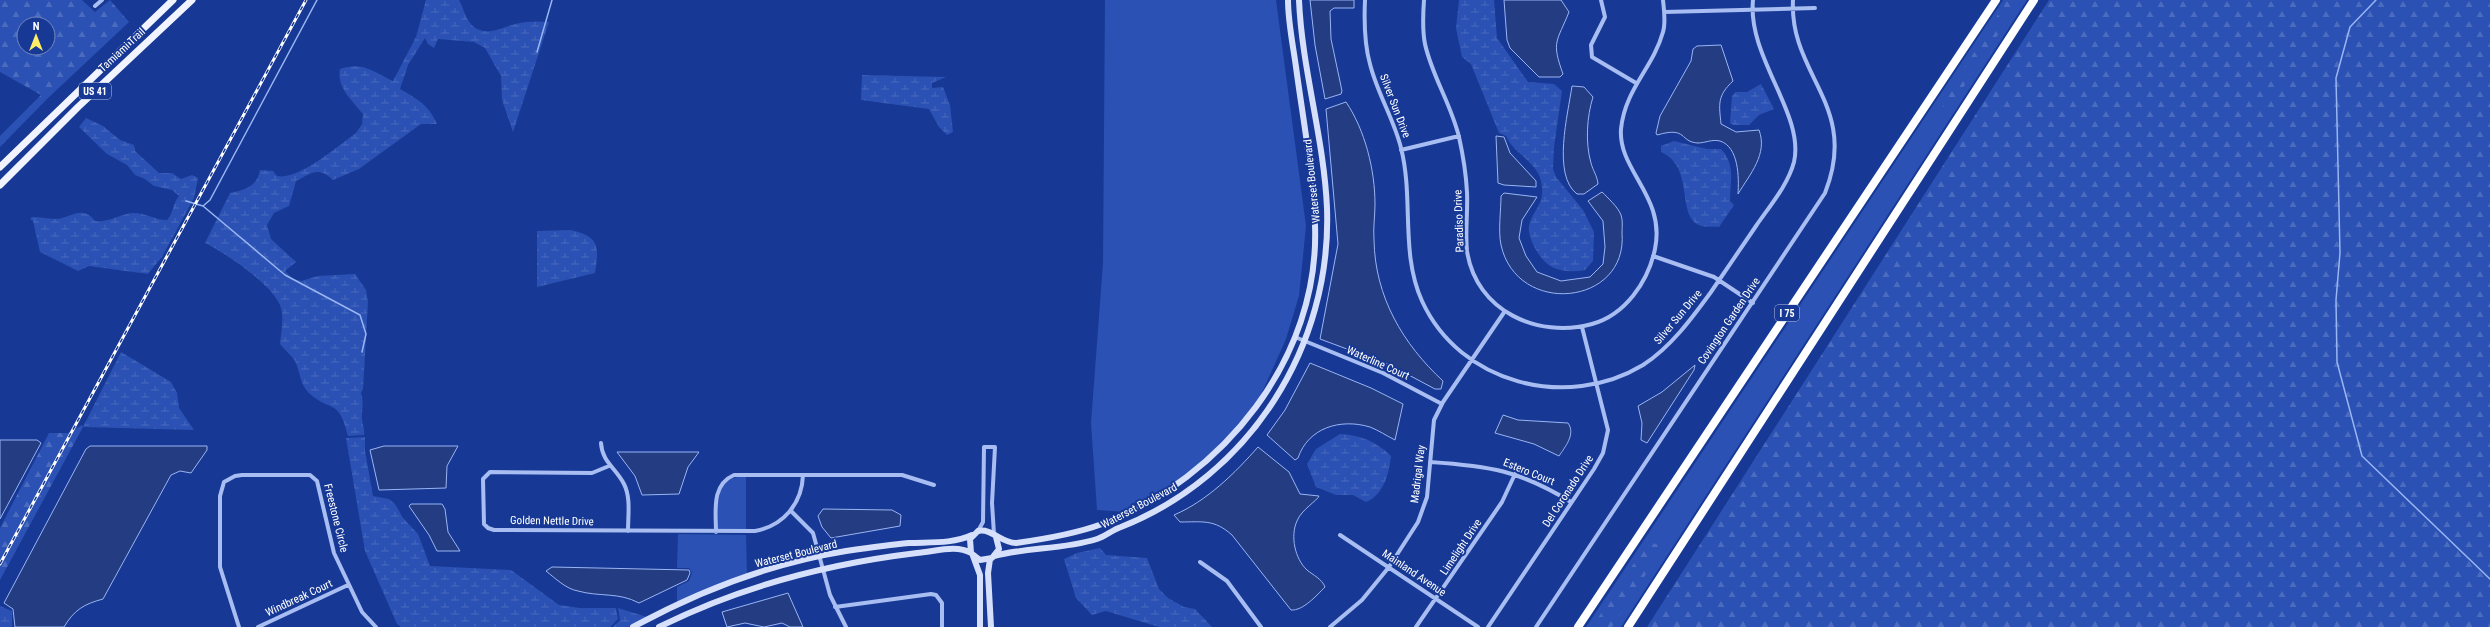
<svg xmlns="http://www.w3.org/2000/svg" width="2490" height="627" font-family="'Roboto Condensed',sans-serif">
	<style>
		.green { fill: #2a51b3 }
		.forest { fill: url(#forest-firs); fill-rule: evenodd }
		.wetland { fill: url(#wetland-marsh) }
		.water { fill: #233c82; stroke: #9ab5f3 }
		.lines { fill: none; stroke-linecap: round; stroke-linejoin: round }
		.stream { stroke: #9ab5f3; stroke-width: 1.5 }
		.street { stroke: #a8bdf1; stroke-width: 4 }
		.secondary { stroke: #d6e0fb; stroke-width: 6 }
		.primary { stroke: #f1f4ff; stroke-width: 7 }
		.highway { stroke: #fff; stroke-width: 8 }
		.rail-casing { stroke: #fff; stroke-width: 3 }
		.rail { stroke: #173995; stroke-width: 1.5; stroke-dasharray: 4.5; stroke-linecap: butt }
		.labels { text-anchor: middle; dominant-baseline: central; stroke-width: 4; stroke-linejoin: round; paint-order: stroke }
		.shield { fill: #173995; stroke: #b9c4df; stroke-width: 1 }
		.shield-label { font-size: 10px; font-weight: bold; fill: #fff }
		.street-label { font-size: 11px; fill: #fff; stroke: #173995 }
	</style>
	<defs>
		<pattern id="forest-firs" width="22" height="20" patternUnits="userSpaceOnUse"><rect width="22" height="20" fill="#2a51b3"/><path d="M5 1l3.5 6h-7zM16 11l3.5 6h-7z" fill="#4a6bbe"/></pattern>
		<pattern id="wetland-marsh" width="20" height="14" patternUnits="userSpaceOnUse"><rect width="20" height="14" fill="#2a51b3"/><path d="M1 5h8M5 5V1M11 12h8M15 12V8" fill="none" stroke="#4a6bbe"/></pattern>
	</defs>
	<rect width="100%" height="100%" fill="#173995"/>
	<path class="green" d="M1105 0H1276L1306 226 1299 296 1286 339 1256 406 1210 459 1163 492 1126 512 1097 510 1091 423 1103 263Z
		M2003 0H2027L1621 627H1586Z
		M746 476V530L718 529C718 505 713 477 746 476Z
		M678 534 746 535 747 574 677 602V587L689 581 692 573 689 568H677Z"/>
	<path class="forest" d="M0 0H82L95 12 110 0 129 22 47 99 0 147V136L41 95 0 72ZM24 24H48V48H24Z
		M2007 0H2021L1949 109 1943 108 1945 99Z
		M2049 0H2490V627H1647Z
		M82 425 83 427 0 580V528L49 433H68Z
		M1651 542 1658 545 1655 560 1612 627H1592L1644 548Z"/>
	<path class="wetland" d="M426 0H459C464 9 466 21 474 27 487 37 502 27 515 24 526 21 537 21 549 22L513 132 502 100 501 76 485 48 474 42 438 39 434 48 428 44 425 38 408 65 400 89C417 99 429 105 437 124H421L359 169 333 180C318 166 312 173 296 181L289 206 274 213 267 225 271 239 296 262 285 271 293 279 301 281 318 276 355 274 366 290 368 302 363 389 361 393C364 403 362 406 362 415 361 422 365 427 364 435L348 436C338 396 331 414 308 392 300 384 300 371 295 361 291 355 284 349 280 344 281 334 284 318 281 308 275 286 224 252 205 243L230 193C245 190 257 187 260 170L273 171 277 176C298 181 339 145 356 133L362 124 363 114C353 101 336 87 340 69 363 61 373 72 393 81L416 37Z
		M1459 0H1494L1497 38 1528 82 1554 84 1562 91 1554 147 1553 169 1556 177 1583 210 1594 232 1593 261 1585 270C1574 272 1562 272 1552 267 1541 262 1527 238 1529 226 1534 207 1546 205 1541 181 1537 162 1513 153 1506 136L1499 133 1471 64 1462 57 1456 28Z
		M862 75 946 77 932 83V88L943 87 950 105 953 132 947 135 939 127 929 109 861 100Z
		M1761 84 1774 109 1759 115 1749 125H1733L1730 123 1732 96 1736 92H1747Z
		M86 118 103 126 120 140 134 145 135 151 159 173H172L181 179 192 175 198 178 194 198 162 257 148 274 89 266 78 271 40 252 33 221 30 219 32 217C40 217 49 219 58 219 71 217 83 205 95 221 108 223 120 214 133 213 146 213 155 220 167 220 174 213 172 204 179 196L172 190 154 186 145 179 135 175 127 165 107 154 79 127Z
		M1674 141 1707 149H1721C1736 165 1730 182 1730 201L1734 205 1719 227C1713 226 1705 228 1699 225 1676 215 1695 167 1661 152V146Z
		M570 230C600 236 599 247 595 273L537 287V231Z
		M121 352 171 382 177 393 179 408 194 430 83 427Z
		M1340 434C1360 435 1376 441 1391 456 1389 473 1384 495 1366 502L1353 495H1336L1316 487 1307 464 1316 449Z
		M365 437V451L373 496 389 499 395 504 403 518 418 534 430 566 511 570 559 605 580 608H616L618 619 610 627H401L397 624 365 551 346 438Z
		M1100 548 1106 555 1147 558 1159 589 1168 598 1184 607 1195 609 1212 627H1159L1106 611 1092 615 1076 598 1064 559 1077 553Z
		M0 606 12 611V627H0Z
		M618 608 647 617 628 627H613L620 620Z"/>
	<path class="water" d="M1310 0H1354V8H1334L1330 11 1331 39 1342 91 1341 94 1325 99 1315 45Z
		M1504 0H1561L1569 12C1557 42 1551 41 1563 74L1560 77H1539L1510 48 1507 40Z
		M1721 45 1733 81C1717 96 1719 104 1721 124L1736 132 1759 130C1768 154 1750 174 1738 194 1739 178 1739 147 1720 141 1712 139 1705 143 1698 143 1679 142 1688 126 1657 135L1656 133 1660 116 1691 61 1693 49 1697 46Z
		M1572 86 1584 87 1593 97C1587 116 1585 142 1591 163 1593 171 1597 175 1598 184L1584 194H1577C1552 175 1568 114 1572 86Z
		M1346 102C1365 130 1375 170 1375 204 1375 216 1373 228 1374 240 1375 297 1403 344 1443 381L1441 389H1435L1390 365 1320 339 1338 244 1326 109Z
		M1496 136 1504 137 1510 153 1536 181V187L1504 185 1498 183Z
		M1602 192C1608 198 1618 207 1621 215 1623 220 1622 228 1622 233 1628 306 1517 317 1501 245 1498 230 1501 211 1501 196L1504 193 1537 197 1522 220 1519 238 1526 256 1537 272 1561 281 1590 277 1603 264 1605 247 1603 221 1588 201Z
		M1310 363 1371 388 1403 404 1395 440C1387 436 1378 430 1370 427 1340 418 1308 428 1298 458L1295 460 1267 435 1285 410Z
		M1695 365 1694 370 1647 443 1641 440 1642 423 1638 406 1662 392Z
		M1503 415 1518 420 1568 423C1576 434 1565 447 1559 456L1534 444 1495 433Z
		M0 440H37L41 443 0 519Z
		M90 446H207V450L191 473 180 471 171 475 103 599C84 604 74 610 64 627H15L13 609 4 603 86 449Z
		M384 446H458L447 466 446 488 379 490 370 450Z
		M1258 447 1289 472 1300 494 1319 496C1318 500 1301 510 1297 521 1290 536 1295 559 1307 570 1313 575 1322 579 1325 587 1317 595 1303 611 1291 610L1232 535C1214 519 1203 522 1180 522L1174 515C1207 501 1235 473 1258 447Z
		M617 452H699L688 467 679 494 642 495 635 476Z
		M411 504H442L445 509 448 532 460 551H437L429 535 409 506Z
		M823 509 892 510 901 515 900 526 831 538 822 527 818 516Z
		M552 567 689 570 690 573 687 580 639 603C619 592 599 597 578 591 566 589 555 578 546 571Z
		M788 593 803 627H790L782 623 764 627 745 623 727 627 722 612Z"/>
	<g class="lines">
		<path class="stream" d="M2376 0 2350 27 2336 78 2340 253 2336 300 2337 362 2362 456 2490 579
			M537 52 552 0
			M186 201 203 206 210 200 317 0
			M203 206 285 275 360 315 366 334 362 352"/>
		<path class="street" d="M1365 0C1364 22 1364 43 1370 64 1377 93 1394 119 1401 148 1414 199 1400 252 1422 301 1460 384 1567 411 1643 365 1671 347 1692 318 1711 292 1726 270 1741 248 1756 226 1769 207 1788 185 1794 162 1805 114 1747 57 1753 0
			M1424 0C1423 14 1422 29 1425 44 1432 76 1451 104 1459 137 1463 155 1466 173 1467 192 1468 212 1465 231 1467 251 1476 311 1538 339 1592 324 1625 315 1648 282 1655 249 1666 196 1618 171 1621 129 1625 89 1653 68 1663 32 1666 22 1664 10 1663 0
			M1601 0 1605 17 1591 45 1592 57 1636 83
			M95 6 102 0
			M1664 12 1815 8
			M1401 150 1459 136
			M1653 256 1714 277 1753 303
			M1295 337 1383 373 1442 404
			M601 443C602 462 616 468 624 484 631 498 628 515 628 531
			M1430 462C1489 466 1519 470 1571 502
			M609 466 592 473 490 472 483 479 484 524 488 528 494 530 755 531C783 526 802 504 803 475
			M791 511 813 533 830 595 846 627
			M978 531 983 522 984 447H995L992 503 994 534
			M716 532C716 511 711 485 734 475H902L934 485
			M1340 535 1478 627
			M1200 562 1227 581 1261 627
			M835 607 931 594 936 595 942 603V627
			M239 627 220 567V496L224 482 235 476 242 475H310L317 481 334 553 362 612 376 627
			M258 627 348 585
			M1330 627 1362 600 1389 567 1418 522 1427 497 1434 420 1443 402 1505 311
			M1416 627 1502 502 1515 474
			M1488 627 1594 469 1603 453 1608 430 1582 327
			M1536 627 1825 193C1860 105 1789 76 1793 0"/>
		<path class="secondary" d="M996 537 999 549 992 558 980 560 971 553 970 539 978 531C992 528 1001 543 1016 543 1045 539 1075 534 1102 524 1223 478 1320 358 1315 225 1313 172 1303 119 1296 67 1293 45 1288 22 1288 0
			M973 556 980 575V627
			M994 556C1027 547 1062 550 1097 539 1106 536 1112 530 1121 527 1250 476 1332 346 1327 208 1324 138 1302 70 1299 0
			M990 559 988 573 991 627
			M633 627C699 591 772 563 846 551 867 548 888 545 909 543 930 542 953 544 972 535
			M659 627C741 586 826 564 917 553 934 552 956 544 971 553"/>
		<path class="primary" d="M0 167 173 0
			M0 185 78 107 192 0"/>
		<path class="highway" d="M1578 627 1996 0
			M1628 627 2034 0"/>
		<g class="rail-casing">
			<path id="rail" d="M0 564 306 0"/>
		</g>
		<use href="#rail" class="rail"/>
	</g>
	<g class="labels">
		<g class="shield">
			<rect x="79" y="83" width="32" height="16" rx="3"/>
			<rect x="1775" y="305" width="24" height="16" rx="3"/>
		</g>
		<g class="shield-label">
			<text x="95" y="91">US 41</text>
			<text x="1787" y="313">I 75</text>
		</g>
		<g class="street-label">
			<text transform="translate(122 50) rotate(-43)">Tamiami Trail</text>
			<text transform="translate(1395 106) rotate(69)">Silver Sun Drive</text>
			<text transform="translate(1312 181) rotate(-96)">Waterset Boulevard</text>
			<text transform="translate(1459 221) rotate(-92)">Paradiso Drive</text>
			<text transform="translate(1678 317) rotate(-50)">Silver Sun Drive</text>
			<text transform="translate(1729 321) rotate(-56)">Covington Garden Drive</text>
			<text transform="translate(1378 363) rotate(24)">Waterline Court</text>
			<text transform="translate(1529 472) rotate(22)">Estero Court</text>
			<text transform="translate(1418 474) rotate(-83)">Madrigal Way</text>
			<text transform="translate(1568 491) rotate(-57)">Del Coronado Drive</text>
			<text transform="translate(1139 506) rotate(-28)">Waterset Boulevard</text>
			<text transform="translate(336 518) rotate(76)">Freestone Circle</text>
			<text transform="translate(552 521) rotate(1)">Golden Nettle Drive</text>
			<text transform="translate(1461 547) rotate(-56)">Limelight Drive</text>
			<text transform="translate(796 554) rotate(-14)">Waterset Boulevard</text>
			<text transform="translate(1414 573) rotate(34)">Mainland Avenue</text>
			<text transform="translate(299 598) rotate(-25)">Windbreak Court</text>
		</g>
	</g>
	<g transform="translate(36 36)"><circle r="19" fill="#173995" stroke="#7488bf"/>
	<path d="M0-3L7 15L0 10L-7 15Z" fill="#ffec67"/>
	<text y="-6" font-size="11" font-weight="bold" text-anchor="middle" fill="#ffffff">N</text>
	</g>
</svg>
